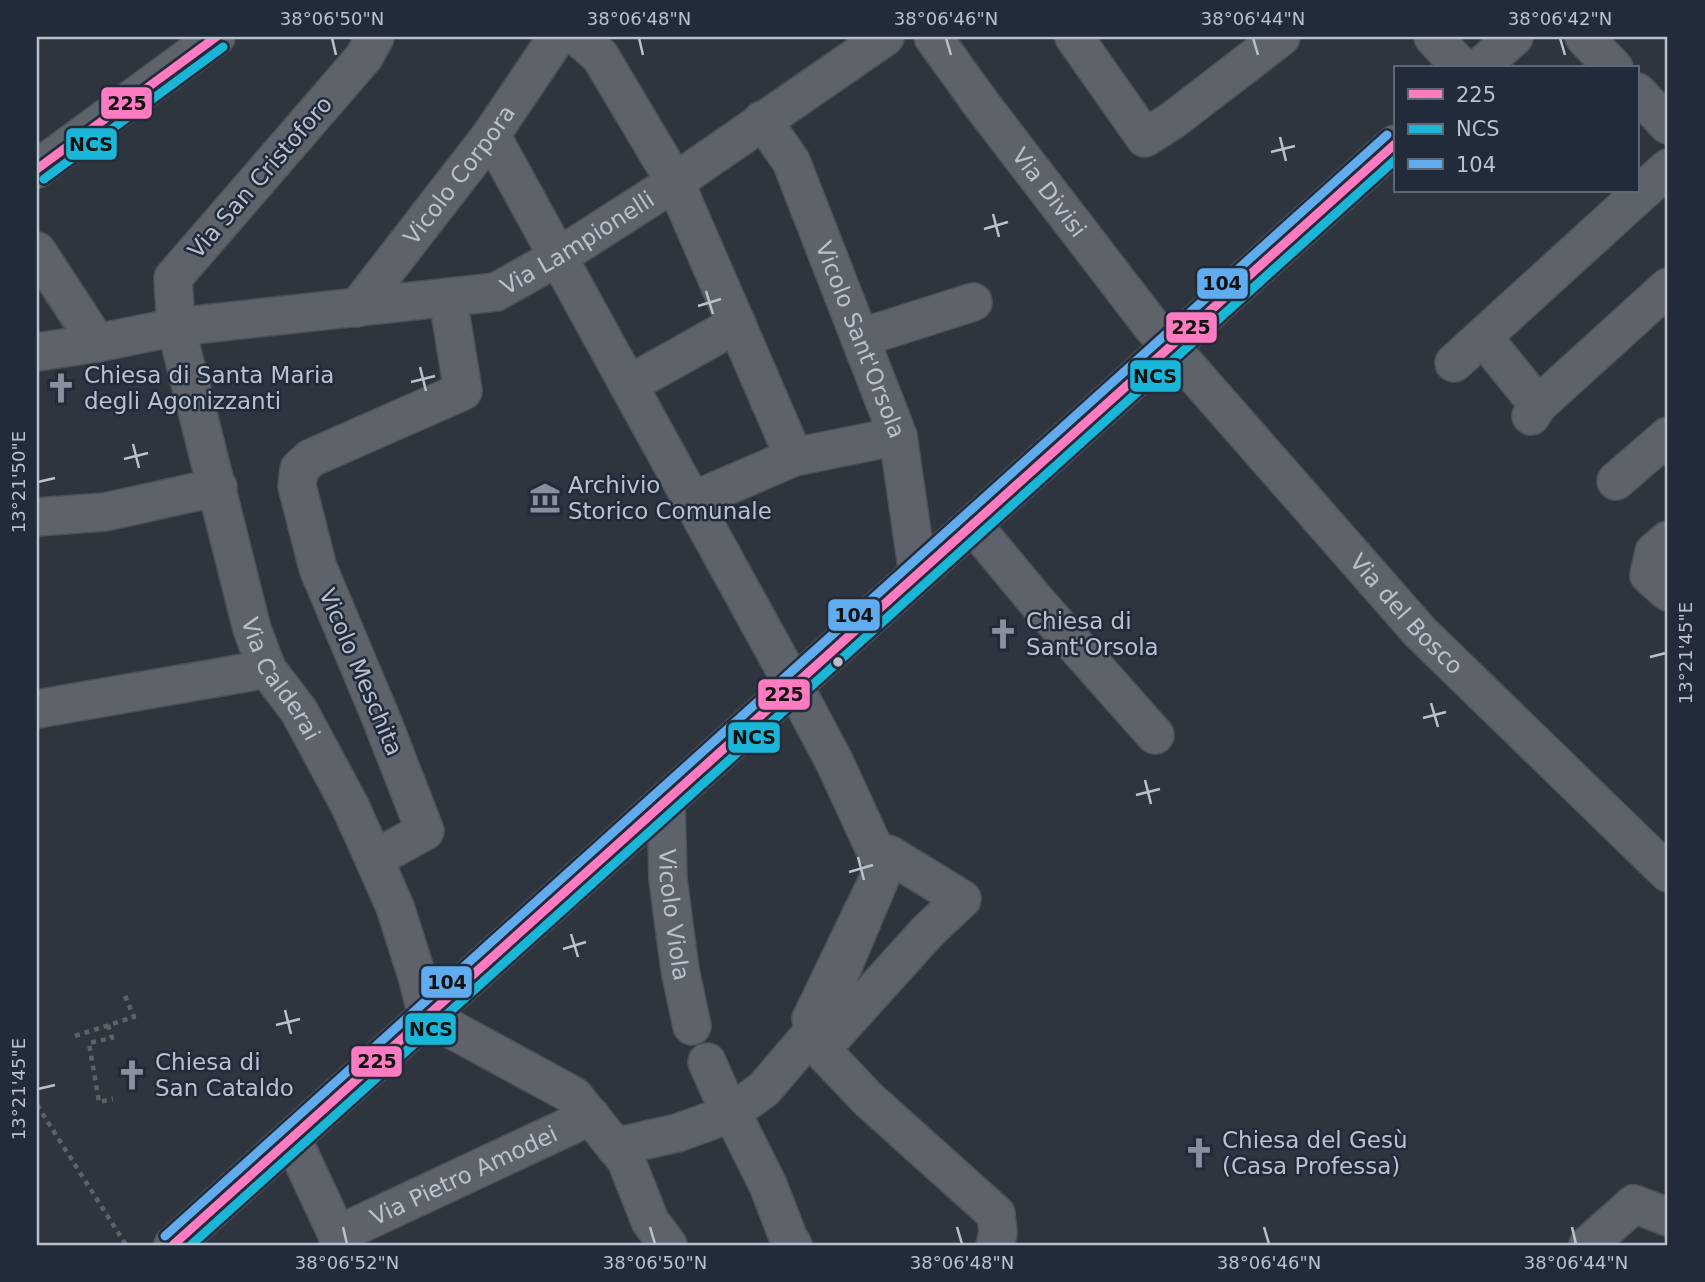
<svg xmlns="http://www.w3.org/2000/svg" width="1705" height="1282" font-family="'DejaVu Sans',sans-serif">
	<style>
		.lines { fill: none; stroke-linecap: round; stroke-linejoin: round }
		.minor-casing { stroke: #4d5158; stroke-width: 40 }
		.path { stroke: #5c6267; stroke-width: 4.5; stroke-dasharray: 5 5; stroke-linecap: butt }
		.minor { stroke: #5e636b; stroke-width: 37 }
		.bus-1-casing { stroke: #212b39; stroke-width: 14 }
		.bus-2-casing { stroke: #212b39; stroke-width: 14 }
		.bus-3-casing { stroke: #212b39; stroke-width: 14 }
		.bus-1 { stroke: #fe7ac1; stroke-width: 9 }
		.bus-2 { stroke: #1ab6d8; stroke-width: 9 }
		.bus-3 { stroke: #60acee; stroke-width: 9 }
		.ticks { fill: none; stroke: #bac1cd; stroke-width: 2.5 }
		.bus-dot { fill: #bac1cd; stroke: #212b39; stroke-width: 2.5 }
		.labels { text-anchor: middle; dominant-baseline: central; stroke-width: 5; stroke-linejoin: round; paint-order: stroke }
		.street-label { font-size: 23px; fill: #bac1cd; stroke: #212b39 }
		.poi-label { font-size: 23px; fill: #bac1cd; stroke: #212b39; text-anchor: start }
		.line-badge { stroke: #212b39; stroke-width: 2.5 }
		.pale-badge-label { font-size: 19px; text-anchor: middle; font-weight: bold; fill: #111 }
		.neatline { fill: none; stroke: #bac1cd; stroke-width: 2.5 }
		.ticks-label { font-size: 18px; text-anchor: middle; fill: #bac1cd }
	</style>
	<rect width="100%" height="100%" fill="#2e353e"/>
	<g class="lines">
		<g class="minor-casing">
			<g id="minor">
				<path id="s1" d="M375 37 364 57 173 278 176 327 252 629 267 669 299 711 350 806 374 859 395 907 418 979 427 1016 574 1096 626 1160 650 1221 668 1245"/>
				<path d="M578 37 600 56 675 182 794 457"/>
				<path id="s2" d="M933 37 982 105 1151 325 1420 632 1668 873"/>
				<path d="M1074 37 1145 138 1173 120 1281 37"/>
				<path d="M1433 37 1462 68"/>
				<path d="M1584 37 1614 68"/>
				<path d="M1479 68 1514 37"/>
				<path d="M1637 92 1668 125"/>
				<path id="s3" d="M762 120 791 161 898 436 918 574"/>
				<path d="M491 135 801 699 834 761 875 850 890 855 818 1026 764 1089 730 1114 677 1133 615 1147"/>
				<path d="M37 169 216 37"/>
				<path d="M37 251 97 343"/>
				<path id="s4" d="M357 308 491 135 557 37"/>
				<path d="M860 338 973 302"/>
				<path d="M1484 338 1538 405"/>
				<path id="s5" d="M37 352 97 343 176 327 496 292 558 257 675 182 885 37"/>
				<path d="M1454 363 1668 168"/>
				<path d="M628 385 737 324"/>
				<path d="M1531 416 1538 405 1668 287"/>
				<path d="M1616 481 1668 436"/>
				<path d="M692 501 794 457 898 436"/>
				<path d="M37 517 105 512 218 487"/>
				<path d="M973 525 1037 602 1155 735"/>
				<path d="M1668 540 1654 552 1649 575 1668 592"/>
				<path d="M37 709 267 669"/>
				<path id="s6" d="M666 801 668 879 680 970 692 1026"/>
				<path d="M890 855 962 899 928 931 835 1034 811 1019Z"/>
				<path d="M374 859 425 831 381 718 318 568 297 486 299 469 311 458 463 391 448 299"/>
				<path d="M809 1037 869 1100 996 1214 998 1233 995 1245"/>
				<path d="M707 1062 730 1114 737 1123 768 1185 788 1237 793 1245"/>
				<path d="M292 1138 342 1245"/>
				<path id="s7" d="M337 1235 591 1116"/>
				<path d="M173 1245 1395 144"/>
				<path d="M1588 1245 1634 1204 1668 1217"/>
			</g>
		</g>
		<path class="path" d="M108 1025 112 1038 89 1043 99 1102 113 1099
			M75 1036 134 1017 125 996
			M37 1105 126 1245"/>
		<use href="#minor" class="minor"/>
		<g class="bus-1-casing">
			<path id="bus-1" d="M37 169 216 37
				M173 1245 1395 144"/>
		</g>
		<g class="bus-2-casing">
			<path id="bus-2" d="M44 179 223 47
				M191 1245 1395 160"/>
		</g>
		<g class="bus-3-casing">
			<path id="bus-3" d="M165 1236 1387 135"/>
		</g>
		<use href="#bus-1" class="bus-1"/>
		<use href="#bus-2" class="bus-2"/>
		<use href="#bus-3" class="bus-3"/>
	</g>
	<path class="ticks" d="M332 38 336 55M639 38 643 55M946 38 951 55M1253 38 1258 55M1560 38 1565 55M1280 137 1286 161M1271 152 1295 146M993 214 999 237M984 229 1008 222M706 291 713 314M698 306 721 299M420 367 426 391M411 382 435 376M133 444 139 468M124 459 148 453M38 482 55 478M1650 657 1666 653M1431 703 1438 727M1423 718 1446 712M1145 780 1151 804M1136 795 1160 789M858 857 864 880M849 872 873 865M571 934 578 957M563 949 586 942M285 1010 291 1034M276 1025 300 1019M38 1089 55 1085M343 1227 347 1244M650 1227 655 1244M957 1227 962 1244M1264 1227 1269 1244M1572 1227 1576 1244"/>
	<defs>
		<g id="church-bare" transform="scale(2.415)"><path d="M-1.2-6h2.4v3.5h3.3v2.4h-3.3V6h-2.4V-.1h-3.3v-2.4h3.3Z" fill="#89909b" stroke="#212b39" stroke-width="2.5" paint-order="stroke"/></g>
		<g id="museum-bare" transform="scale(2.415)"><path d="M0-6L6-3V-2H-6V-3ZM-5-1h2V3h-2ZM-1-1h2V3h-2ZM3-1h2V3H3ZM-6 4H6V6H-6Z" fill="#89909b" stroke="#212b39" stroke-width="2.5" paint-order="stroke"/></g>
	</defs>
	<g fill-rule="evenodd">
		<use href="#church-bare" x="61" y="388"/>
		<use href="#museum-bare" x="545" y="498"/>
		<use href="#church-bare" x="1003" y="634"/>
		<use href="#church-bare" x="132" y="1075"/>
		<use href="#church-bare" x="1199" y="1153"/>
	</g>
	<circle class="bus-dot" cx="838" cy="662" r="6"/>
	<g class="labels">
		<g class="street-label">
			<text stroke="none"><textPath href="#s4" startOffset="168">Vicolo Corpora</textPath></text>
			<text transform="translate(260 177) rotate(-49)">Via San Cristoforo</text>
			<text stroke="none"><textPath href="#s2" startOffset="194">Via Divisi</textPath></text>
			<text stroke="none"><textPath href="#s5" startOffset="558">Via Lampionelli</textPath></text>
			<text stroke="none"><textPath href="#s3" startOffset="242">Vicolo Sant'Orsola</textPath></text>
			<text stroke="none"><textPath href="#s2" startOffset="747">Via del Bosco</textPath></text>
			<text transform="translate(361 672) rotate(67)">Vicolo Meschita</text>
			<text stroke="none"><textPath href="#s1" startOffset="733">Via Calderai</textPath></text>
			<text stroke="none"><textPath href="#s6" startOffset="114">Vicolo Viola</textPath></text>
			<text stroke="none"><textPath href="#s7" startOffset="140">Via Pietro Amodei</textPath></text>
		</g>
		<g class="poi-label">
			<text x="84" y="375">Chiesa di Santa Maria<tspan x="84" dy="26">degli Agonizzanti</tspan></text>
			<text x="568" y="485">Archivio<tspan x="568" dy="26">Storico Comunale</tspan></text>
			<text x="1026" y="621">Chiesa di<tspan x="1026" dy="26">Sant'Orsola</tspan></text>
			<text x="155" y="1062">Chiesa di<tspan x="155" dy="26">San Cataldo</tspan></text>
			<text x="1222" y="1140">Chiesa del Gesù<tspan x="1222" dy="26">(Casa Professa)</tspan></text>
		</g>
	</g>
	<g class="line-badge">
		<rect x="100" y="86" width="53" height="34" rx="7" fill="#fe7ac1"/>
		<rect x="65" y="127" width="53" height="34" rx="7" fill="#1ab6d8"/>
		<rect x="1196" y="267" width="53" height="33" rx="7" fill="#60acee"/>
		<rect x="1165" y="311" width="53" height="33" rx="7" fill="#fe7ac1"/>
		<rect x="1129" y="359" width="53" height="34" rx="7" fill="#1ab6d8"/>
		<rect x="827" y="598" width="54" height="34" rx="7" fill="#60acee"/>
		<rect x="757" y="678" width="54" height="33" rx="7" fill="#fe7ac1"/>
		<rect x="727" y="721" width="54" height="33" rx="7" fill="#1ab6d8"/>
		<rect x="420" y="965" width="53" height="34" rx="7" fill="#60acee"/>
		<rect x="404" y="1012" width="53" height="34" rx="7" fill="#1ab6d8"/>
		<rect x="350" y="1045" width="53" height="33" rx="7" fill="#fe7ac1"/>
	</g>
	<g class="pale-badge-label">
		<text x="127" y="110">225</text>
		<text x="91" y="151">NCS</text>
		<text x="1222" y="290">104</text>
		<text x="1191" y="334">225</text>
		<text x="1155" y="383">NCS</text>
		<text x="854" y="622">104</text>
		<text x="784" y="701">225</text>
		<text x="754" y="744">NCS</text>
		<text x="447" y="989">104</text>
		<text x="431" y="1036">NCS</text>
		<text x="377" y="1068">225</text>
	</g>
	<rect width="1705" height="1282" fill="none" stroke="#212b39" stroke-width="77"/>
	<rect x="1394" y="66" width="245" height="126" fill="#212b39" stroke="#5e6774" stroke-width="2"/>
	<rect x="1408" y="89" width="35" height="10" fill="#fe7ac1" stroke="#5e6774" stroke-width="2"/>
	<text x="1456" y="102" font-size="21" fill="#bac1cd">225</text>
	<rect x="1408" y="124" width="35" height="10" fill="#1ab6d8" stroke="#5e6774" stroke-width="2"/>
	<text x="1456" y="136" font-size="21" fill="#bac1cd">NCS</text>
	<rect x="1408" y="159" width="35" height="10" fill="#60acee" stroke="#5e6774" stroke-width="2"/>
	<text x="1456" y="172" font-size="21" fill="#bac1cd">104</text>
	<rect x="38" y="38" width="1628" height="1206" class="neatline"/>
	<g class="ticks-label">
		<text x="332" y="25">38°06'50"N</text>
		<text x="639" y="25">38°06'48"N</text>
		<text x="946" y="25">38°06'46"N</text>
		<text x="1253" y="25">38°06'44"N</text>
		<text x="1560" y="25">38°06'42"N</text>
		<text transform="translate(19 482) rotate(-90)" y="6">13°21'50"E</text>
		<text transform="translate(1686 653) rotate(-90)" y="6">13°21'45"E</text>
		<text transform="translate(19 1089) rotate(-90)" y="6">13°21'45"E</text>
		<text x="347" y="1269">38°06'52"N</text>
		<text x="655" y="1269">38°06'50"N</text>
		<text x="962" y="1269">38°06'48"N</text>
		<text x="1269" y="1269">38°06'46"N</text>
		<text x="1576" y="1269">38°06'44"N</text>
	</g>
</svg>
